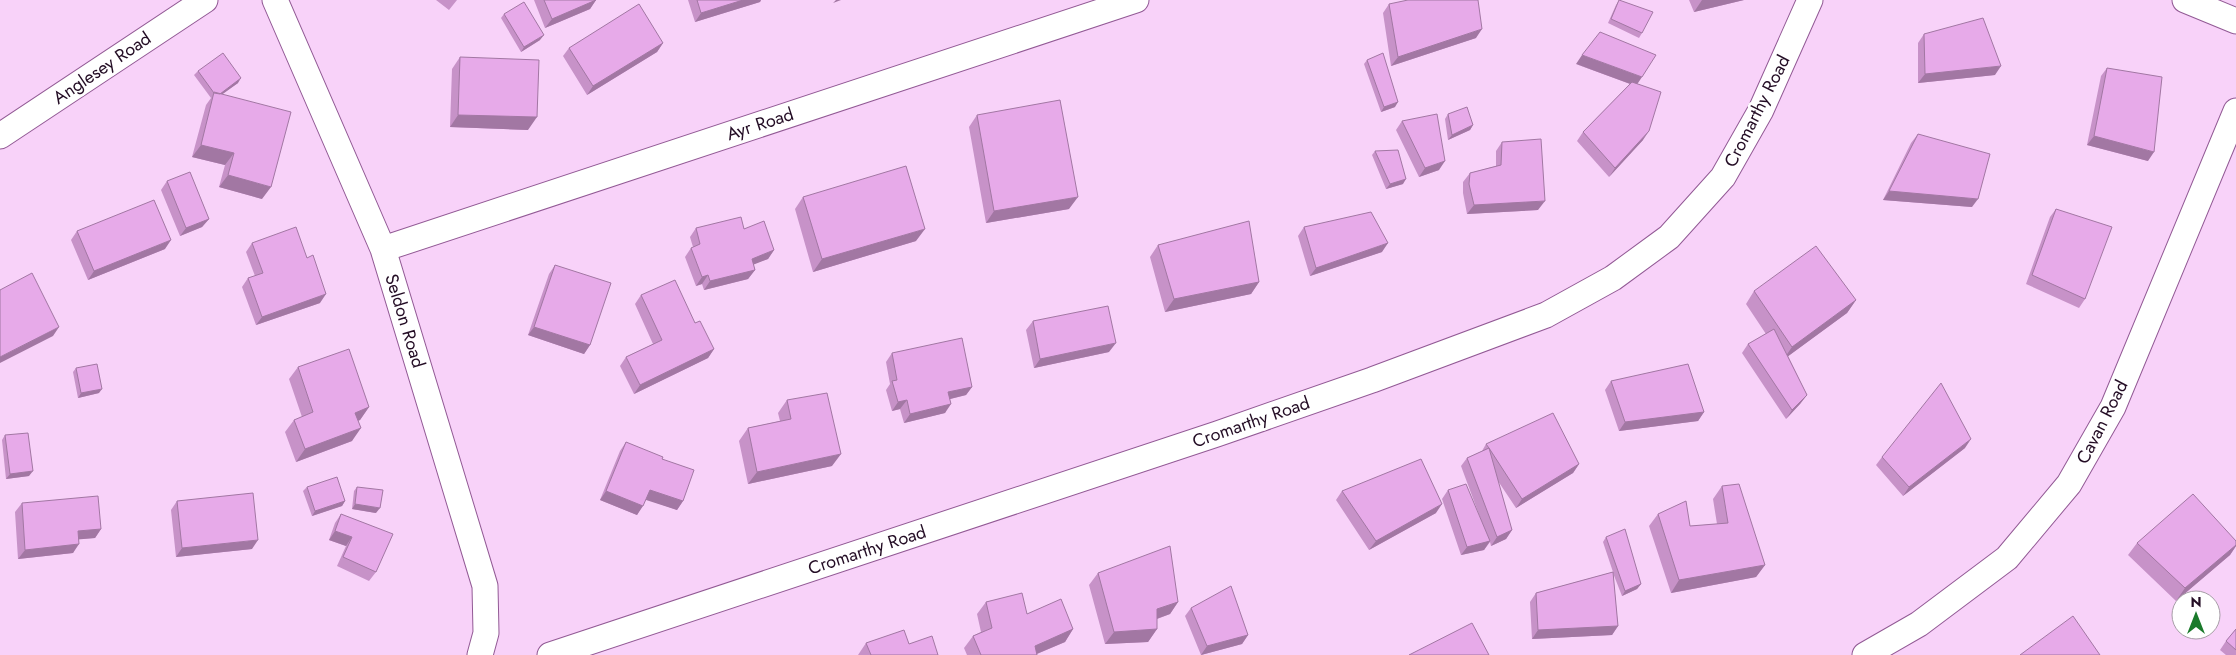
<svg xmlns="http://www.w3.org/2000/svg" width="2236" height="655" font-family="Jost,sans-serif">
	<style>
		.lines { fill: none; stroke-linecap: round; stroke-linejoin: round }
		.street-casing { stroke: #925a95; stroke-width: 27 }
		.street { stroke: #fff; stroke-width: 25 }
		.wall { fill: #c792c8 }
		.shaded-wall { fill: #a277a3 }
		.building { fill: #e7aae9; stroke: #a277a3 }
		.labels { text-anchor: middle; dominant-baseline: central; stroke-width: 5; stroke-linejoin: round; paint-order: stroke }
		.street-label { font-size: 18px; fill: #230c24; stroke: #fff }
	</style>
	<rect width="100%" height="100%" fill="#f8d2f9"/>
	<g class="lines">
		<g class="street-casing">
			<path id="street" d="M275 0 383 249 485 586 486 633 480 655
				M2185 0 2236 21
				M0 136 205 0
				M383 249 1136 0
				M550 655 1217 434 1372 380 1546 315 1613 278 1669 237 1723 177 1761 110 1810 0
				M1865 655 1919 624 2007 558 2069 484 2113 407 2236 111"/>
		</g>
		<use href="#street" class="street"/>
	</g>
	<path class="wall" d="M436 0H457L449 10Z
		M534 0H596L590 9 545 28Z
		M688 0H761L760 2 695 22Z
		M1619 0 1642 33 1639 38 1608 23 1616 5Z
		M1689 0H1744L1694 12Z
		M1389 4 1476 38 1391 66 1383 13Z
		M504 14 540 40 521 52 501 18Z
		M1924 34 1995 75 1918 83V43Z
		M663 43 657 52 587 95 563 56 569 48Z
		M460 57 528 130 450 127 452 69Z
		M1367 60 1395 107 1381 112 1364 64Z
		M1576 64 1637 84 1643 140 1609 177 1577 141 1583 132 1630 84Z
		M2107 68 2148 161 2087 145 2101 76Z
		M198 71 238 83 222 94 262 199 219 187 225 165 192 157 206 105 211 98 194 75Z
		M1448 114 1473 125 1470 130 1448 140 1445 119Z
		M977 115 1069 209 986 223 969 127Z
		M1402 121 1439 170 1419 177 1396 130Z
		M1918 134 1972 207 1883 200 1911 143Z
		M1502 142 1538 210 1467 214 1463 193V182L1470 173 1496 166V151Z
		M1375 151 1403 184 1386 189 1372 155Z
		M167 181 209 219 202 227 180 236 161 190Z
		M803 197 916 241 813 272 795 209Z
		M2056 209 2085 299 2079 308 2026 284 2050 217Z
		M1304 227 1382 252 1310 276 1298 236Z
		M696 228 744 229 774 250 768 259 753 264 755 270 748 279 704 290 702 284 696 286 685 257 691 248 693 247 690 237Z
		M77 231 165 249 88 280 71 240Z
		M252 243 307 258 320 303 256 325 242 287 248 278 255 276 246 252Z
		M1158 245 1259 282 1251 294 1165 312 1150 257Z
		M555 265 590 345 584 354 528 335 549 274Z
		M1754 291 1856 300 1847 313 1788 356 1807 395 1800 404 1786 419 1742 353 1748 344 1766 334 1746 304Z
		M641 295 695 323 714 349 708 358 634 394 620 366 626 357 653 344 635 304Z
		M1033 321 1109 352 1034 368 1026 330Z
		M892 353 972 387 966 395 950 399 945 413 904 423 900 409 892 411 886 390 890 384 886 362Z
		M298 367 369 407 360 420 358 421 352 441 296 462 285 432 294 420 302 417 289 379Z
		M76 368 99 393 78 398 73 372Z
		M1611 381 1704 412 1698 421 1619 431 1605 390Z
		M787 400 832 466 748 484 739 441 748 428 780 421 778 413Z
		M5 435 29 476 6 479 2 440Z
		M626 442 662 459 683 501 677 510 646 499 637 515 600 500 620 451Z
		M1486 444 1579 464 1573 473 1516 508 1498 481 1512 530 1506 539 1491 546 1490 542 1484 550 1461 555 1442 499 1448 490 1484 528 1461 466 1467 458 1482 451Z
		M1965 448 1903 496 1876 465 1882 457Z
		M1722 486 1765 565 1756 577 1671 593 1649 526 1658 514 1690 526 1717 524 1713 499Z
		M307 487 345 501 342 506 312 516 303 491Z
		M357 487 376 513 352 509 354 491Z
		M1342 491 1436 513 1369 550 1336 500Z
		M177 501 252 549 176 557 171 510Z
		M22 503 101 529 95 538 79 539 73 553 18 559 15 512Z
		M341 514 376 572 369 581 337 566 346 546 329 540 335 523Z
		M1606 537 1641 584 1637 589 1622 596 1613 573 1618 626 1612 635 1532 639 1530 602 1536 593 1613 572 1603 542Z
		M2236 541V546L2230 555 2176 601 2128 555 2137 543Z
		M1098 573 1178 602 1170 614 1157 619V629L1148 642 1105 644 1089 585Z
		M986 602 1027 614 1073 629 1065 642 1037 654V655H967L964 648 973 636 981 632 977 614Z
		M1191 608 1248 635 1242 644 1201 655 1185 616Z
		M2236 629V655H2226L2220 650 2226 641Z
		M866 643 909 644 938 655H858Z"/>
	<path class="shaded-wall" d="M596 0 590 9 545 28 552 19Z
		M743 0H761L760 2 695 22 701 13Z
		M836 0H841L833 3Z
		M1702 0H1744L1694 12Z
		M1482 29 1476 38 1391 66 1398 57Z
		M544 35 540 40 521 52 524 47Z
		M663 43 657 52 587 95 593 86Z
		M1582 55 1642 77 1636 86 1576 64Z
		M2001 66 1995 75 1918 83 1925 74Z
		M241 78 238 83 213 101 217 96Z
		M1398 102 1395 107 1381 112 1384 107Z
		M458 115 537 117 528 130 450 127Z
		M1473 125 1470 130 1448 140 1452 135Z
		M1649 131 1643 140 1609 177 1615 168Z
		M2094 136 2154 152 2148 161 2087 145Z
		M201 145 234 153 225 165 192 157Z
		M1445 161 1439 170 1419 177 1425 168Z
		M228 175 271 187 262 199 219 187Z
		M1406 179 1403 184 1386 189 1390 184Z
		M1889 191 1978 199 1972 207 1883 200Z
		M1078 197 1069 209 986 223 994 211Z
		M1545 201 1538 210 1467 214 1474 205Z
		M209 219 202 227 180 236 186 228Z
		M925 229 916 241 813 272 822 259Z
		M171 240 165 249 88 280 94 271Z
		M1388 243 1382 252 1310 276 1316 268Z
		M774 250 768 259 745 268 752 259Z
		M755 270 748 279 704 290 710 281Z
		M708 275 702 284 696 286 702 277Z
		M1259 282 1251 294 1165 312 1174 299Z
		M326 294 320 303 256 325 262 317Z
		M1856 300 1847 313 1783 360 1792 347Z
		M59 327 53 336 0 363V357Z
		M534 327 590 345 584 354 528 335Z
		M1116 343 1109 352 1034 368 1040 359Z
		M714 349 708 358 634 394 640 385Z
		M972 387 966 395 942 401 948 392Z
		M102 389 99 393 78 398 81 393Z
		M1807 395 1800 404 1786 419 1792 410Z
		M907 400 900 409 892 411 898 402Z
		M951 404 945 413 904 423 910 414Z
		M369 407 360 420 346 425 355 413Z
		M1704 412 1698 421 1619 431 1625 422Z
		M361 428 352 441 296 462 305 449Z
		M1971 439 1965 448 1903 496 1909 487Z
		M841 454 832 466 748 484 757 472Z
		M1579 464 1573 473 1516 508 1522 499Z
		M33 471 29 476 6 479 10 474Z
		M650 490 683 501 677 510 643 499Z
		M606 491 643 506 637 515 600 500Z
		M345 501 342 506 312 516 315 511Z
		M355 504 380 508 376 513 352 509Z
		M1442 504 1436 513 1369 550 1376 541Z
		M101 529 95 538 72 540 78 531Z
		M1512 530 1506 539 1491 546 1497 537Z
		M335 531 352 537 346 546 329 540Z
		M258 540 252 549 176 557 182 548Z
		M1490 541 1484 550 1461 555 1467 547Z
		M79 544 73 553 18 559 25 550Z
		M2236 545V546L2230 555 2176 601 2185 588Z
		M1765 565 1756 577 1671 593 1679 580Z
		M1641 584 1637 589 1622 596 1625 591Z
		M1178 602 1170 614 1148 622 1157 609Z
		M1618 626 1612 635 1532 639 1538 630Z
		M1073 629 1065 642 1034 655 1035 646Z
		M1157 629 1148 642 1105 644 1114 632Z
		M1248 635 1242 644 1201 655 1207 646Z"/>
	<path class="building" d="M544 0H596L552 19Z
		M697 0H743L701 13Z
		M1408 0H1478L1482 29 1398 57 1389 4Z
		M1619 0 1653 12 1642 33 1611 19Z
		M524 2 544 35 524 47 504 14Z
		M639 4 663 43 593 86 569 48Z
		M1983 18 2001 66 1925 74 1924 34Z
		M1600 32 1656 55 1642 77 1582 55Z
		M223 53 241 78 220 94 214 93 198 71Z
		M1383 53 1398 102 1384 107 1367 60Z
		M460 57 539 60 537 117 458 115Z
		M2107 68 2162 77 2154 152 2094 136Z
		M1632 82 1661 92 1649 131 1615 168 1583 132Z
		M214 92 291 112 271 187 228 175 234 153 201 145Z
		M1060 100 1078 197 994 211 977 115Z
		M1467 107 1473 125 1452 135 1448 114Z
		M1437 114 1445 161 1425 168 1402 121Z
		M1918 134 1990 154 1978 199 1889 191Z
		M1541 139 1545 201 1474 205 1469 184 1470 173 1501 165 1502 142Z
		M1398 150 1406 179 1390 184 1375 151Z
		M906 166 925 229 822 259 803 197Z
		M190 172 209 219 186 228 167 181Z
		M154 200 171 240 94 271 77 231Z
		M2056 209 2112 227 2085 299 2032 275Z
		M1371 212 1388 243 1316 268 1304 227Z
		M741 217 744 229 764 221 774 250 752 259 755 270 710 281 708 275 702 277 691 248 700 244 696 228Z
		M1249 221 1259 282 1174 299 1158 245Z
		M296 227 307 258 313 255 326 294 262 317 248 278 263 273 252 243Z
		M1816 246 1856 300 1792 347 1754 291Z
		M555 265 611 283 590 345 534 327Z
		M32 273 59 327 0 357V290Z
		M675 280 695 323 700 321 714 349 640 385 626 357 662 340 641 295Z
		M1108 306 1116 343 1040 359 1033 321Z
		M1774 329 1807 395 1792 410 1748 344Z
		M962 338 972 387 948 392 951 404 910 414 907 400 898 402 892 381 897 380 892 353Z
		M349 349 369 407 355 413 361 428 305 449 294 420 313 412 298 367Z
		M97 364 102 389 81 393 76 368Z
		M1688 364 1704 412 1625 422 1611 381Z
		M1941 383 1971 439 1909 487 1882 457Z
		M827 393 841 454 757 472 748 428 791 419 787 400Z
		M1553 413 1579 464 1522 499 1489 448 1512 530 1497 537 1467 458 1489 448 1486 444Z
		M28 433 33 471 10 474 5 435Z
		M626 442 663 457 662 459 694 470 683 501 650 490 643 506 606 491Z
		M1421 459 1442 504 1376 541 1342 491Z
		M337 477 345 501 315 511 307 487Z
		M1466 484 1490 541 1467 547 1448 490Z
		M1739 484 1765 565 1679 580 1658 514 1686 501 1690 526 1728 523 1722 486Z
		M357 487 383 490 380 508 355 504Z
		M253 493 258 540 182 548 177 501Z
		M2193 494 2236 541V545L2185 588 2137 543Z
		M98 496 101 529 78 531 79 544 25 550 22 503Z
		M341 514 393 534 376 572 343 557 352 537 335 531Z
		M1625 529 1641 584 1625 591 1606 537Z
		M1170 546 1178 602 1157 609V629L1114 632 1098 573Z
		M1613 572 1618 626 1538 630 1536 593Z
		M1231 586 1248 635 1207 646 1191 608Z
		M1022 593 1027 614 1061 599 1073 629 1035 646 1037 655H981L973 636 992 628 986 602Z
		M2073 616 2100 655H2020Z
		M1472 623 1489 655H1409Z
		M2236 629V650L2226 641Z
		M904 630 909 644 932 636 938 655H871L866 643Z"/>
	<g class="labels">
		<g class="street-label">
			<text transform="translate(102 68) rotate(-34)">Anglesey Road</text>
			<text transform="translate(1757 111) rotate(-63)">Cromarthy Road</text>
			<text transform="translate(760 124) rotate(-18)">Ayr Road</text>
			<text transform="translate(405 321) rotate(73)">Seldon Road</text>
			<text transform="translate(1251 422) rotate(-19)">Cromarthy Road</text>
			<text transform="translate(2102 422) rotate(-63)">Cavan Road</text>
			<text transform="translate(867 550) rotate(-18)">Cromarthy Road</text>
		</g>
	</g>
	<g transform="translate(2196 615)"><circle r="24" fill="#ffffff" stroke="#a79ea7"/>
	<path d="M0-4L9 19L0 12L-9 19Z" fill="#1a7a2b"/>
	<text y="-8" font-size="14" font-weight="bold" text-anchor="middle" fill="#230c24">N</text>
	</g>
</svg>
